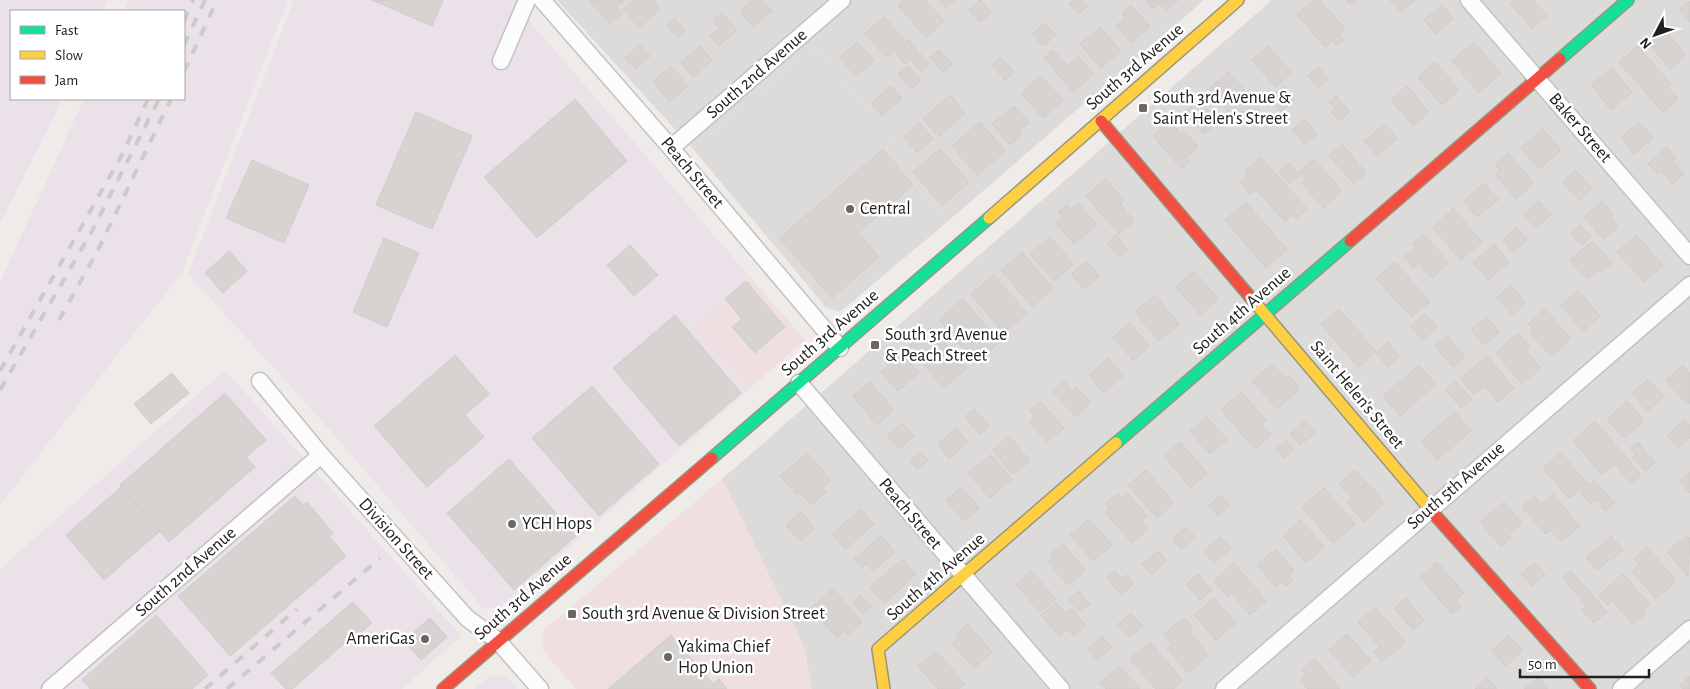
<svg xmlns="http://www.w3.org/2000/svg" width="1690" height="689" font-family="'Alegreya Sans',sans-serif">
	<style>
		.residential { fill: #dddbda }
		.commercial { fill: #f0dfe0 }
		.industrial { fill: #ebe1e9 }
		.religious { fill: #dcdbda }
		.building { fill: #d6d3d1; stroke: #d1ccca }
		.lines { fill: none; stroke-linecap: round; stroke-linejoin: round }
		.street-casing { stroke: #c4c2c1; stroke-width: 19 }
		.fast-casing { stroke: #99967f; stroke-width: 14 }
		.slow-casing { stroke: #99967f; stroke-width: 14 }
		.jam-casing { stroke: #99967f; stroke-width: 14 }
		.street { stroke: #fcfcfc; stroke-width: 16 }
		.fast { stroke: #16e098; stroke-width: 11 }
		.slow { stroke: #ffcf43; stroke-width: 11 }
		.jam { stroke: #f24e42; stroke-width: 11 }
		.rail { stroke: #cbcbca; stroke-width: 4; stroke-dasharray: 10 10; stroke-linecap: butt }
		.poi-dot { fill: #686766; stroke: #fff; stroke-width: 2 }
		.labels { text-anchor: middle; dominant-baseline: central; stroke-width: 5; stroke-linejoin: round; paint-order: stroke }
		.street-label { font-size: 18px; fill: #202020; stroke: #fff }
		.poi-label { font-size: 18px; fill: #202020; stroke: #fff; text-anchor: start }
	</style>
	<rect width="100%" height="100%" fill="#eeebe8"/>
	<path class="residential" d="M557 0H1204L947 222 883 149 894 140 815 47 693 149Z
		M1272 0H1690V689H812L803 644 722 479Z"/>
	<path class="commercial" d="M750 277 805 340 749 389 694 326Z
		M722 479 803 644 812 689H576L542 649 544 630Z"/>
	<path class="industrial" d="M0 0H108L103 11H11V99H63L0 223Z
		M129 0H288L182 272 0 505V282L84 99H184V11H124Z
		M294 0H518L516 5 532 24 750 277 694 326 749 389 500 607 484 609 323 422 188 274Z
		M225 370 461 636 402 689H0V569Z
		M491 675 507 678 517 689H474Z"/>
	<path class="religious" d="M815 47 894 140 884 150 947 222 840 312 826 307 693 149Z"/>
	<path class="building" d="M372 0H443L432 26Z
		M589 0H624L616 7 622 14 610 24Z
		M633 0H653L660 9 639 27 623 9Z
		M753 0H762L772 11 753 27 740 11Z
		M904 0H925L944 21 926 37 898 5Z
		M939 0H955L946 8Z
		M980 0 991 13 980 22 969 10Z
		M1073 0H1081L1087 7 1078 14 1069 3Z
		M1145 0H1178L1166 11 1160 3 1153 9Z
		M1314 0H1320L1345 29 1339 35 1344 40 1336 46 1332 41 1325 47 1297 14Z
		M1346 0H1357L1351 5Z
		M1390 0H1415L1401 12Z
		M1514 0H1533L1547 16 1532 29 1510 3Z
		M1690 1V22L1679 10Z
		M1131 5 1150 27 1131 43 1116 26 1125 17 1122 13Z
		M1442 5 1453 19 1435 34 1424 20Z
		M722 13 737 30 719 46 710 36 720 28 713 21Z
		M884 17 905 40 886 57 865 33Z
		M674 18 685 31 678 37 667 25Z
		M1045 23 1056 35 1043 46 1032 34Z
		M1100 27 1121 51 1101 68 1080 44Z
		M1662 27 1686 55 1670 69 1646 40Z
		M908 40 929 64 921 71 910 59 905 64 895 52Z
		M857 42 874 61 856 76 840 57Z
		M1474 42 1501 73 1479 93 1452 61Z
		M640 45 650 56 635 69 625 58Z
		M700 46 712 60 693 77 681 62Z
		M1268 46 1291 73 1275 87 1252 60Z
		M1638 46 1671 85 1668 88 1678 99 1663 112 1619 62Z
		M939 50 952 64 943 72 930 57Z
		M1053 50 1067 66 1078 56 1094 74 1073 92 1044 58Z
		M1001 57 1014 72 1005 80 992 65Z
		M1435 62 1459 90 1442 105 1418 77Z
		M671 66 688 86 670 102 653 82Z
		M908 66 921 80 911 89 898 74Z
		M1318 67 1328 79 1318 87 1308 76Z
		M1612 68 1632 92 1611 110 1591 85Z
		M1229 72 1260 109 1249 119 1242 111 1233 118 1209 89Z
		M1041 76 1063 101 1043 118 1021 93Z
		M891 86 902 99 882 116 872 103Z
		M1284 86 1295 100 1281 112 1269 99Z
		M1407 86 1429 112 1413 126 1391 100Z
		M950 95 965 113 939 136 923 119Z
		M1336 96 1350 112 1339 121 1331 112 1335 108 1329 102Z
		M575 99 627 161 537 238 484 177Z
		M1199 100 1217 122 1204 134 1184 112Z
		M1014 106 1029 123 1018 132 1021 136 1010 145 992 124Z
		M416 112 472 136 432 229 376 205Z
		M1304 119 1317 134 1305 145 1292 130Z
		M1170 121 1181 134 1184 131 1198 147 1186 157 1190 162 1182 169 1153 136Z
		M980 122 1005 151 977 175 952 146Z
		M1639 122 1653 138 1634 154 1621 138Z
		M919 123 933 139 917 152 903 137Z
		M1385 124 1397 139 1377 156 1364 141Z
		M1543 129 1561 150 1539 169 1521 148Z
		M1342 144 1366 173 1354 184 1329 155Z
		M1667 147 1676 158 1657 174 1648 164Z
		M883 149 913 185 858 233 879 257 832 298 780 238Z
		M940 149 969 182 942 205 913 172Z
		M1508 153 1534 183 1516 199 1495 174 1500 171 1495 165Z
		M1261 157 1307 209 1296 218 1293 215 1285 222 1256 189 1250 194 1240 182 1248 174 1245 171Z
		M1314 159 1342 191 1323 208 1302 183 1306 180 1299 172Z
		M252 160 309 185 284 243 226 218Z
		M1674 162 1684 174 1672 184 1662 172Z
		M1289 163 1300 175 1290 184 1279 171Z
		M1576 170 1592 189 1579 200 1563 182Z
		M1106 179 1124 201 1120 204 1134 221 1119 234 1086 196Z
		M1484 183 1498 200 1477 217 1464 201Z
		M1539 201 1551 215 1536 228 1524 214Z
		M1602 201 1614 215 1611 218 1618 227 1603 239 1584 217Z
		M1246 202 1287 250 1266 268 1225 220Z
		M1078 203 1097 225 1074 244 1055 222 1062 216 1058 212 1067 205 1071 209Z
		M1453 208 1482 242 1461 260 1433 228Z
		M1580 225 1591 237 1582 245 1571 233Z
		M1517 227 1527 240 1513 252 1503 240Z
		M1424 234 1449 263 1432 278 1419 263 1413 268 1404 257 1415 247 1412 244Z
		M1116 235 1128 250 1119 257 1107 243Z
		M1637 235 1663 266 1644 282 1617 252Z
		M1050 237 1073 264 1054 281 1030 254Z
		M384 238 419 253 387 327 353 312Z
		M1593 241 1612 263 1602 272 1599 269 1587 279 1570 260Z
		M1494 244 1509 262 1488 280 1473 262Z
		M630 245 658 275 634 296 607 265Z
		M229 251 247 271 223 293 205 273Z
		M1022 252 1053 289 1032 306 1001 270Z
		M1086 261 1099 276 1084 289 1071 274Z
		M1395 262 1430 302 1412 317 1376 279Z
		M1194 271 1218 299 1200 315 1176 287Z
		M994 275 1027 313 1004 333 971 294Z
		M746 281 785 327 755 353 732 327 742 319 725 299Z
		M1511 285 1526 303 1512 315 1497 297Z
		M1578 290 1600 316 1583 331 1561 305Z
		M1155 295 1179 324 1159 341 1135 312Z
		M963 299 1000 342 976 363 939 320Z
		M1339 309 1376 352 1358 367 1321 324Z
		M1545 309 1571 339 1551 356 1530 332 1533 329 1528 324Z
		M1425 313 1437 327 1422 340 1410 326Z
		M675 315 741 393 679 446 613 368Z
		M1487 317 1499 332 1484 345 1471 330Z
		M1130 323 1149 346 1133 360 1113 337Z
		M932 327 967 368 944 388 908 347Z
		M1518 333 1530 347 1526 351 1541 368 1522 384 1496 353Z
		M1447 335 1465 357 1453 367 1435 346Z
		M1388 342 1399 356 1388 367 1376 353Z
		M902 354 919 373 898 391 881 372Z
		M455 355 489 394 465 415 484 437 427 487 374 426Z
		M1487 356 1514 388 1498 402 1484 386 1474 395 1460 379Z
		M1108 358 1123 376 1104 393 1089 375Z
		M1272 364 1285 379 1289 376 1300 389 1277 409 1252 381Z
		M1419 365 1436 384 1400 416 1383 396Z
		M1683 365 1690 374V403L1688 405 1666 380Z
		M172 373 189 393 151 424 134 404Z
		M1648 379 1664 397 1647 411 1632 393Z
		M1065 381 1072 391 1077 387 1091 403 1076 417 1053 391Z
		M1456 381 1472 399 1461 408 1446 390Z
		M870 382 894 410 877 425 853 396Z
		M592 386 659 464 599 516 532 438Z
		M1241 392 1266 420 1261 424 1271 435 1255 449 1221 410Z
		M225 393 266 440 246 457 255 467 169 542 120 485Z
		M1040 401 1064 428 1047 442 1029 422 1035 417 1029 411Z
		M1627 401 1644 421 1624 438 1607 419Z
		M974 409 990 426 980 435 965 417Z
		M1455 412 1471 431 1437 460 1421 441Z
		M1207 417 1227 440 1210 454 1190 431Z
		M1685 420 1690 426V438L1678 448 1667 435Z
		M1305 421 1315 433 1300 445 1290 434Z
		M1595 421 1641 475 1631 483 1615 464 1602 475 1573 441Z
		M902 423 914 436 899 449 887 436Z
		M956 428 968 442 949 459 938 444Z
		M1009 436 1030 461 1013 475 993 450Z
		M1286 440 1294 450 1284 458 1276 449Z
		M1180 442 1207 473 1191 488 1164 456Z
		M1638 442 1655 463 1645 471 1633 457 1636 455 1630 448Z
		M921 452 928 460 917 469 910 461Z
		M807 453 831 480 822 488 826 492 811 505 800 492 797 495 780 476Z
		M1561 453 1589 485 1594 480 1615 503 1605 511 1595 500 1591 504 1579 490 1569 498 1543 468Z
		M991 455 1012 479 990 498 968 473Z
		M509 459 576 536 514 590 447 513Z
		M1146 470 1174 503 1157 518 1128 485Z
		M1355 470 1367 483 1350 497 1339 484Z
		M1690 472V493L1679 481Z
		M1368 483 1385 503 1364 522 1347 502Z
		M121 487 160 531 104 580 66 535Z
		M962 487 979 508 964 521 946 500Z
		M1324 488 1355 524 1333 543 1302 507Z
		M1118 493 1122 498 1128 493 1147 516 1141 521 1148 529 1132 543 1105 512 1110 508 1106 503Z
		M1553 494 1580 526 1561 542 1551 530 1546 534 1522 507 1535 496 1541 504Z
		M1221 495 1230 506 1218 516 1209 505Z
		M295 496 303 505 307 502 333 533 329 536 346 556 230 656 178 596Z
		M1504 502 1522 523 1508 535 1511 538 1501 547 1480 522Z
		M861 509 874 524 845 549 831 534Z
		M801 512 815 529 800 541 786 525Z
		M1089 519 1112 545 1093 561 1070 535Z
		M1301 520 1324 547 1306 563 1283 536Z
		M1186 527 1195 537 1181 549 1172 539Z
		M1687 535 1690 538 1688 576 1667 552Z
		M881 536 895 552 873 571 866 564 862 568 854 559Z
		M1611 536 1623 550 1613 559 1601 545Z
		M1220 537 1231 549 1214 563 1204 551Z
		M1063 544 1085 570 1068 585 1048 562 1054 557 1051 554Z
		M1599 546 1610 559 1597 570 1586 557Z
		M1647 547 1676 581 1656 599 1632 571 1639 565 1633 559Z
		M1276 549 1294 571 1289 575 1293 580 1286 586 1282 582 1276 587 1257 565Z
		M1158 551 1166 561 1151 575 1142 564Z
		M903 559 916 574 884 603 870 587Z
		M1437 562 1464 593 1455 600 1461 606 1452 614 1420 577Z
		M1535 562 1545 575 1532 586 1521 574Z
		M1234 563 1266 601 1250 615 1232 594 1228 597 1214 581Z
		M1031 571 1056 599 1040 612 1016 584Z
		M1115 571 1122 579 1127 575 1134 584 1121 595 1107 578Z
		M1571 571 1607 612 1594 623 1582 610 1587 606 1563 578Z
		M1198 574 1212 590 1200 600 1186 584Z
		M1623 574 1650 605 1642 612 1644 615 1633 625 1613 601 1608 606 1599 595Z
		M833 589 862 622 848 635 845 631 837 638 811 608Z
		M1079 591 1090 604 1080 612 1069 599Z
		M861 595 871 607 863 614 853 602Z
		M1214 598 1236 623 1216 640 1194 615Z
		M1406 598 1424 620 1413 630 1394 608Z
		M353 602 372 623 349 643 347 641 292 689H286L271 673Z
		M1056 602 1066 614 1072 609 1086 626 1074 636 1067 629 1059 636 1041 615Z
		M1375 607 1405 642 1382 662 1374 652 1380 647 1358 622Z
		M1131 613 1143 626 1129 638 1118 624Z
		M156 615 208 675 192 689H90L82 680Z
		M430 618 447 637 421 660 404 641Z
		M1184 618 1193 628 1189 631 1209 655 1188 673 1167 648 1172 644 1164 634Z
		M968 624 992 652 974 668 952 643 959 637 956 634Z
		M1347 634 1371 661 1353 677 1329 650Z
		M671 635 713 684 719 679 727 689H608Z
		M1509 635 1523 651 1505 666 1492 650Z
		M1102 636 1112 647 1097 660 1087 649Z
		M1150 642 1183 681 1174 689H1156L1130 659Z
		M936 651 965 684 959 689H938L918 666Z
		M1315 659 1340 689H1308L1300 680 1305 675 1302 670Z
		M1120 666 1140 689H1106L1100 683Z
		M1690 676V689H1683L1680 685Z
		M1538 677 1548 689H1524Z
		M1487 678 1497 689H1475Z"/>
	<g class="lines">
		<g class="street-casing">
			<path id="street" d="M542 0 671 148 840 348
				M1469 0 1690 256
				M501 61 527 0
				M671 148 842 0
				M260 381 321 455 467 618 498 641 540 689
				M799 383 1061 689
				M50 689 321 455
				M1224 689 1690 285
				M1621 689 1690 629"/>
		</g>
		<g class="fast-casing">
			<path id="fast" d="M1560 59 1628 0
				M1116 443 1350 241
				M712 458 989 218"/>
		</g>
		<g class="slow-casing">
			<path id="slow" d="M989 218 1238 0
				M1251 298 1435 515
				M884 689 878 649 1116 443"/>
		</g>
		<g class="jam-casing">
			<path id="jam" d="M1101 121 1251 298
				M1350 241 1560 59
				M1435 515 1590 689
				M443 689 712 458"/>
		</g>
		<use href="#street" class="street"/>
		<use href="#fast" class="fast"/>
		<use href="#slow" class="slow"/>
		<use href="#jam" class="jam"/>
		<path class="rail" d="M184 21 193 0
			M184 45 205 0
			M184 72 217 0
			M59 320 97 252 171 99
			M0 371 123 153 148 99
			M0 390 92 231 159 99
			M205 689 297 609
			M227 689 380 558"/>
	</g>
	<g class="poi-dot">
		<rect x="1138" y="103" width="10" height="10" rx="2.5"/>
		<circle cx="850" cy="209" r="5"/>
		<rect x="870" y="340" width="10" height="10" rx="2.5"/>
		<circle cx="512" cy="524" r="5"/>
		<rect x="567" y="609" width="10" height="10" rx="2.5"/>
		<circle cx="425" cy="639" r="5"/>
		<circle cx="668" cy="657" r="5"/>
	</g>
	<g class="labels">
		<g class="street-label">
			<text transform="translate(1135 67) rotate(-41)">South 3rd Avenue</text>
			<text transform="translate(757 74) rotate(-41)">South 2nd Avenue</text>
			<text transform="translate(1580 128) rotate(49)">Baker Street</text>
			<text transform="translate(692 173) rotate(50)">Peach Street</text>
			<text transform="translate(1242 311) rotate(-41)">South 4th Avenue</text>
			<text transform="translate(830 333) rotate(-41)">South 3rd Avenue</text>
			<text transform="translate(1357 395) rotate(50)">Saint Helen's Street</text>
			<text transform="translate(1456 486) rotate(-41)">South 5th Avenue</text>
			<text transform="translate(910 514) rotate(50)">Peach Street</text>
			<text transform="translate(396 539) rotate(48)">Division Street</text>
			<text transform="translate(186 572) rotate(-41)">South 2nd Avenue</text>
			<text transform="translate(936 577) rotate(-41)">South 4th Avenue</text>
			<text transform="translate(523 597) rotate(-41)">South 3rd Avenue</text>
		</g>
		<g class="poi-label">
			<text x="1153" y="98">South 3rd Avenue &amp;<tspan x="1153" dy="21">Saint Helen's Street</tspan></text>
			<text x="860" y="209">Central</text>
			<text x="885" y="335">South 3rd Avenue<tspan x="885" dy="21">&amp; Peach Street</tspan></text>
			<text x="522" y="524">YCH Hops</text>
			<text x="582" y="614">South 3rd Avenue &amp; Division Street</text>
			<text x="415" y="639" text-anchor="end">AmeriGas</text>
			<text x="678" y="647">Yakima Chief<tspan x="678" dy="21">Hop Union</tspan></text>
		</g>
	</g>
	<rect x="10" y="10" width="175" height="90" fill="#ffffff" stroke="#a6a6a6"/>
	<rect x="20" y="26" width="25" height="8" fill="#16e098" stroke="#a6a6a6"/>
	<text x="55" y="35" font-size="15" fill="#202020">Fast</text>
	<rect x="20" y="51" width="25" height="8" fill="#ffcf43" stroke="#a6a6a6"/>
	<text x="55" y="60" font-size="15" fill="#202020">Slow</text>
	<rect x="20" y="76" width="25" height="8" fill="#f24e42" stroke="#a6a6a6"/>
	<text x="55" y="85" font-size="15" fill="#202020">Jam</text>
	<g transform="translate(1655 35) rotate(229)" stroke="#ffffff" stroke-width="4" paint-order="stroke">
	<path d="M0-4L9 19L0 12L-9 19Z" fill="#202020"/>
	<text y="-8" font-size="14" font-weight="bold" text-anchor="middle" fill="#202020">N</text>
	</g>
	<path d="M1520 669v8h129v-8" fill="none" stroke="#202020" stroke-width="2.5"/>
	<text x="1528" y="669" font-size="15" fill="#202020" stroke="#ffffff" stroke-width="4" paint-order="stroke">50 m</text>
</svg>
